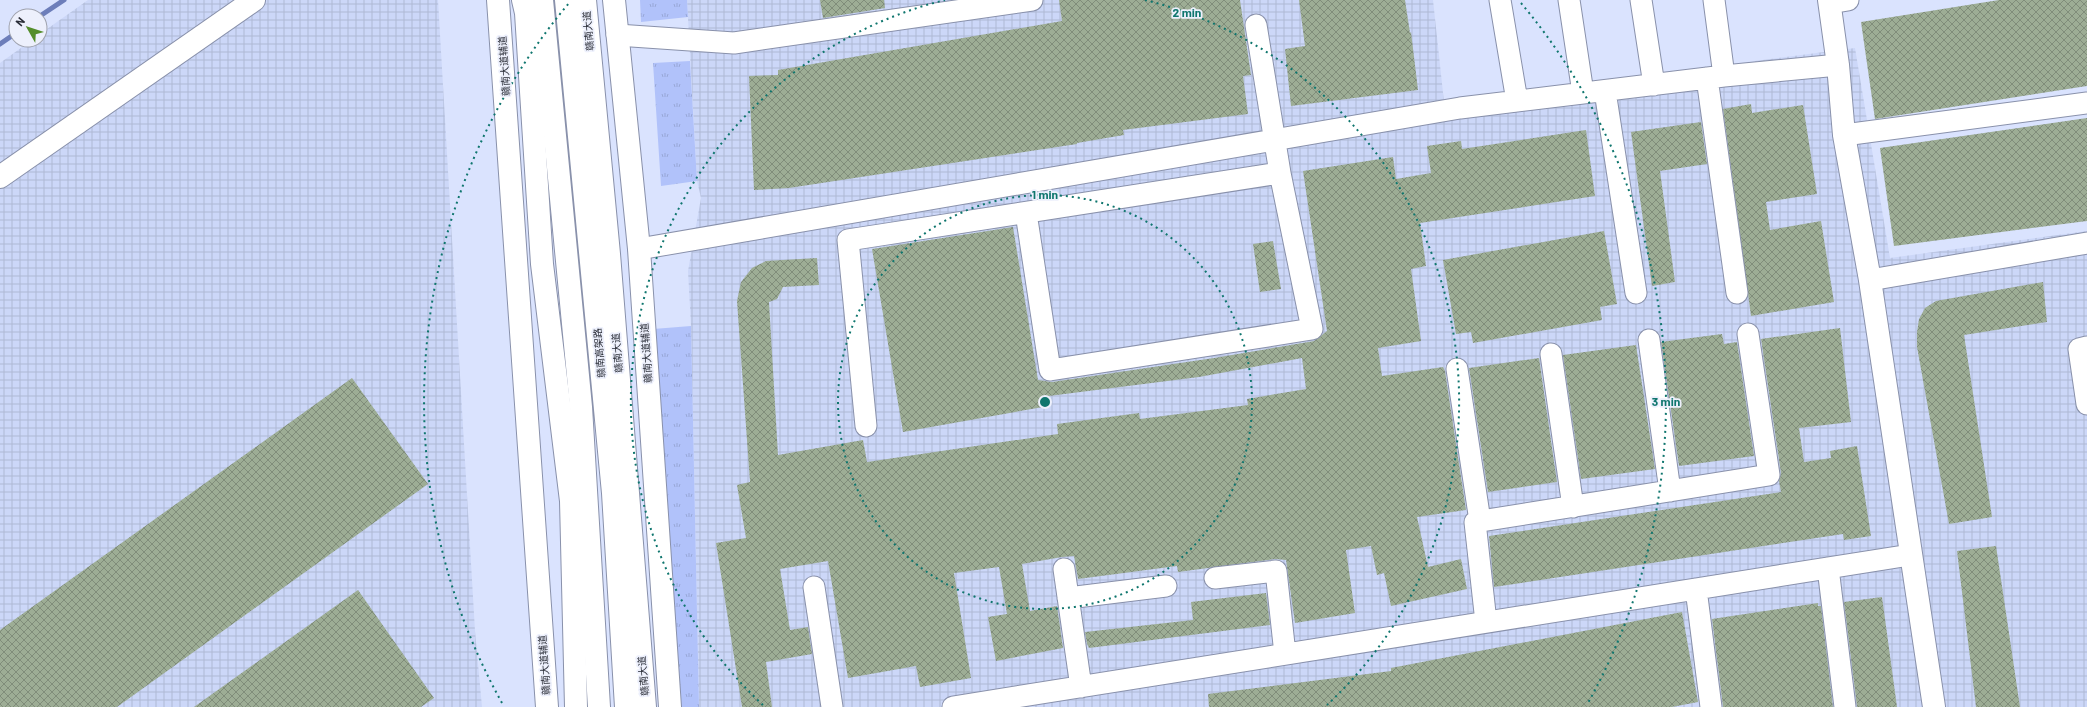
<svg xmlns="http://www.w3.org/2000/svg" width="2087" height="707" font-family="Barlow,'Noto Sans SC',sans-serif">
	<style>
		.industrial { fill: url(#industrial-grid) }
		.grass { fill: url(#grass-tufts) }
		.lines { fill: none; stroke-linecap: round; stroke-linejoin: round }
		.stream { stroke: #6d7eba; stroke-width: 5 }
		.building { fill: url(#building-cross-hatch) }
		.street-casing { stroke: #8991ab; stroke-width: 23 }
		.secondary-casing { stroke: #8991ab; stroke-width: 24 }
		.primary-casing { stroke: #8991ab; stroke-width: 24 }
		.highway-casing { stroke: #8991ab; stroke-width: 24 }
		.street { stroke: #fff; stroke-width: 21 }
		.secondary { stroke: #fff; stroke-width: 22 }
		.primary { stroke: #fff; stroke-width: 22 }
		.highway { stroke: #fff; stroke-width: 22 }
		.ring { fill: none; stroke: #0f766e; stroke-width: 2; stroke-dasharray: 2 4 }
		.labels { text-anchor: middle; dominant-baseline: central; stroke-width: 3.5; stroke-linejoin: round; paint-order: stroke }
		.street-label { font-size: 10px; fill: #2a2d37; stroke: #edf0fc }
		.centre { fill: #0f766e; stroke: #edf0fc; stroke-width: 2 }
		.ring-label { font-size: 12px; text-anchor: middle; font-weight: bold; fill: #0f766e; stroke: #edf0fc; stroke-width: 3.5; stroke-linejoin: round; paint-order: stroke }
	</style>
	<defs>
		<pattern id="industrial-grid" width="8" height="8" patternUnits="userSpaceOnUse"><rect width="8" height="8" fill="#ccd7f8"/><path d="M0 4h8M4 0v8" fill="none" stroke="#afb9d5"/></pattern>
		<pattern id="grass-tufts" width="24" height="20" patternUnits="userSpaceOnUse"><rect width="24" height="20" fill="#b1c2fa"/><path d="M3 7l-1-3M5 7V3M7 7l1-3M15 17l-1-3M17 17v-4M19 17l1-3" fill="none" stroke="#98a7d7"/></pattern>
		<pattern id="building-cross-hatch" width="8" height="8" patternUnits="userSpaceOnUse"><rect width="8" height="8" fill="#9dad95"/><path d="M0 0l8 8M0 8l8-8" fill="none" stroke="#808d7a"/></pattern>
	</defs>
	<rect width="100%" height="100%" fill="#dae3fe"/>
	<path class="industrial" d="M88 0H438L475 631 482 707H0V63L32 40H40V34Z
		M687 0H1433L1444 102 1855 48 1890 258 2087 231V707H699L691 326 688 271 701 198 697 181Z"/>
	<path class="grass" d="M640 0H687L688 17 641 22Z
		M690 61 697 181 661 186 653 63Z
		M691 326 699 707H678L653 329Z"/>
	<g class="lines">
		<path class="stream" d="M40 16 64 0
			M0 44 16 33"/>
	</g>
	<path class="building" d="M820 0H884L885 8 823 18Z
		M1059 0H1240L1251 75 1243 76 1248 114 1123 130 1124 135 1077 143V144L789 188 754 190 749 76 778 75V70L1062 21Z
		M1299 0H1405L1410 33 1411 32 1418 90 1291 106 1285 49 1305 46Z
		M1999 0H2087V86L1875 119 1861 22Z
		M1751 104 1752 113 1803 105 1817 194 1766 202 1770 230 1821 221 1834 302 1751 316 1723 109Z
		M2087 118V221L1894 246 1880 148Z
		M1701 122 1707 164 1660 171 1675 282 1652 286 1631 132Z
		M1586 130 1595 196 1420 223 1426 266 1411 269 1421 341 1378 348 1382 376 1443 367 1445 371 1466 510 1417 517 1428 567 1461 559 1467 589 1391 606 1384 573 1377 575 1371 546 1346 550 1355 613 1295 623 1286 560 1275 559 1178 572 1177 566 1078 579 1074 556 1062 557 1022 564 1030 611 1057 606 1063 648 996 661 988 617 1007 614 999 567 954 573 971 678 920 687 916 666 848 678 828 561 780 569 790 630 808 627 812 654 766 662 772 707H742L716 543 746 538 737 485 750 482 737 301 741 282 752 268 766 261 817 258 819 285 783 287 777 299 769 302 778 455 863 440 867 462 1058 434 1057 424 1139 413 1140 419 1248 405 1247 399 1306 389 1302 358 1199 377 1041 397 1043 407 903 432 872 249 1013 227 1038 380 1052 382 1214 358 1314 341 1327 331 1303 171 1393 157 1396 179 1431 173 1427 146 1461 141 1462 149Z
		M1604 231 1617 304 1600 307 1602 320 1473 343 1471 332 1456 334 1443 260Z
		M1273 241 1281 289 1260 292 1253 244Z
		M2043 282 2047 322 1964 335 1992 517 1949 524 1917 347V332L1919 319 1925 308 1936 301Z
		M1840 328 1851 422 1799 428 1804 462 1831 458 1830 451 1857 446 1871 536 1844 540 1843 534 1494 587 1489 536 1781 492 1779 481 1781 473 1761 339Z
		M1722 334 1724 344 1737 342 1754 456 1679 466 1661 342Z
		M1636 345 1655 469 1581 479 1563 355Z
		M1539 358 1557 482 1488 492 1469 368Z
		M352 378 428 484 117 707H0V630Z
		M1996 546 2020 707H1976L1957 551Z
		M358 590 434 698 421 707H194Z
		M1266 593 1270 625 1089 648 1087 644 1085 632 1193 620 1191 602Z
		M1882 597 1897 707H1857L1844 602Z
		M1818 603V606H1821L1833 707H1723L1712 619Z
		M1682 612 1698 702 1672 707H1209L1208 694 1391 671V668Z"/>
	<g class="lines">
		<g class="street-casing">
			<path id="street" d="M1500 0 1517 101
				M1569 0 1583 93
				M1641 0 1654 85
				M1714 0 1724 76
				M1830 3 1848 0
				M617 35 734 43 1032 0
				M1707 78 1737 293
				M1605 91 1636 293
				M1844 135 2087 103
				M1026 213 1050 370 1312 329 1280 173
				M639 249 1460 108 1724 76 1838 65
				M1870 280 2087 243
				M1649 340 1670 491
				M2087 347 2079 349 2087 404
				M1551 354 1573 507
				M1457 369 1480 521
				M866 426 848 240 1280 173 1256 25
				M1828 568 1845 707
				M1064 569 1081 687
				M1215 578 1276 571 1285 654
				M814 587 832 707
				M1696 589 1711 707
				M1068 598 1166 586
				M1486 622 1475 522 1769 475 1748 334
				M953 707 1910 555"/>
		</g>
		<g class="secondary-casing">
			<path id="secondary" d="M498 0 547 707
				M614 0 639 249 670 707
				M1829 0 1838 65 1844 135 1870 280 1934 707
				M0 177 254 0"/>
		</g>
		<g class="primary-casing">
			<path id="primary" d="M523 0 526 13 542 264 571 501 576 707
				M585 0 609 254 645 707"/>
		</g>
		<g class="highway-casing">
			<path id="highway" d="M542 0 581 407 599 707
				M566 0 613 493 626 707"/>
		</g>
		<use href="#street" class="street"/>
		<use href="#secondary" class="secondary"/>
		<use href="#primary" class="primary"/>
		<use href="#highway" class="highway"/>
	</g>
	<g class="ring">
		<circle cx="1045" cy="402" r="207"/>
		<path d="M763 705A414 414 0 0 1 945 0M1145 0A414 414 0 0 1 1327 705"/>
		<path d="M502 703A621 621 0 0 1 569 3M1521 3A621 621 0 0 1 1588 703"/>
	</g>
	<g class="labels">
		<g class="street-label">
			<text transform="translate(588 31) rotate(-95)">赣南大道</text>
			<text transform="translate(504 66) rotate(-94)">赣南大道辅道</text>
			<text transform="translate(599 353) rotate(-95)">赣南高架路</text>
			<text transform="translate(617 353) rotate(-95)">赣南大道</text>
			<text transform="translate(646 353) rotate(-94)">赣南大道辅道</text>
			<text transform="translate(544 665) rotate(-94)">赣南大道辅道</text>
			<text transform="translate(643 676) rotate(-95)">赣南大道</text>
		</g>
	</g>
	<circle cx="1045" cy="402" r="6" class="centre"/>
	<g class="ring-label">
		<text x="1187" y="17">2 min</text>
		<text x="1045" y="199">1 min</text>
		<text x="1666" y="406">3 min</text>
	</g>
	<g transform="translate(28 28) rotate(309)"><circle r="19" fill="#edf0fc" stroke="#9fa2ad"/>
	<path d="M0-3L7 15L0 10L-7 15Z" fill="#548e2b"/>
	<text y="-6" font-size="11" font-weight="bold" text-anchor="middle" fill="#2a2d37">N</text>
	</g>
</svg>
